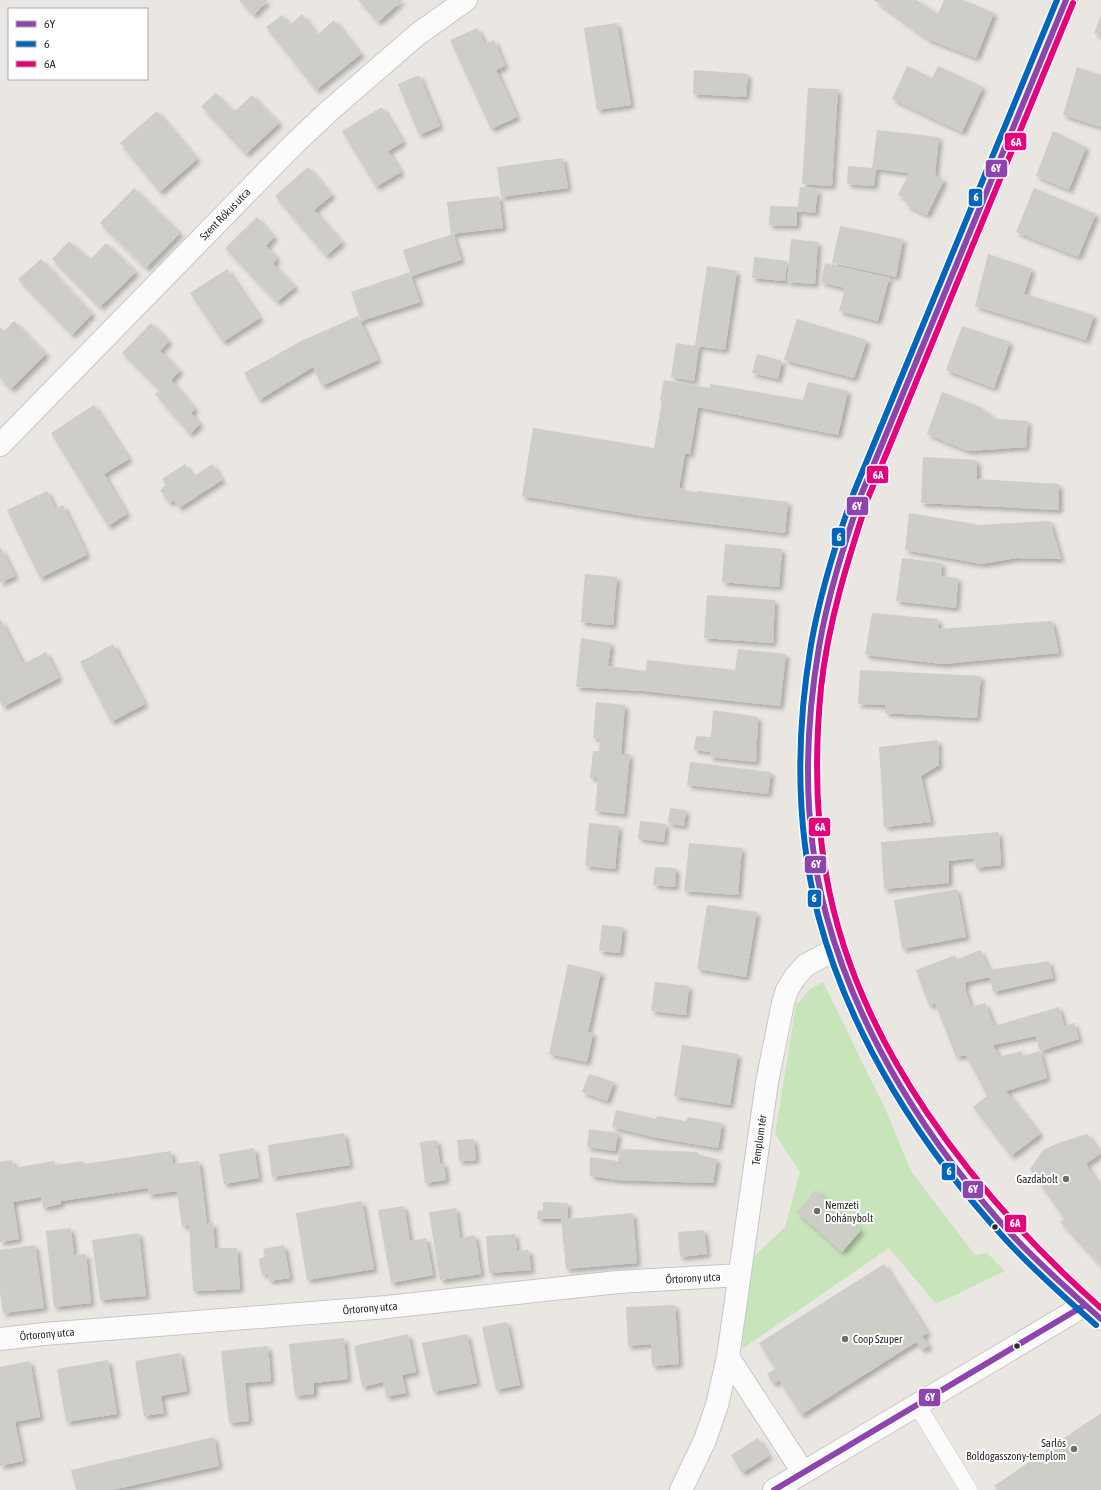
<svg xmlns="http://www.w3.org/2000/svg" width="1101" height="1490" font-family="'Asap Condensed',sans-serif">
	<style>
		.green { fill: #c8e4bb }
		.building { fill: #cfcdc8; filter: url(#shadow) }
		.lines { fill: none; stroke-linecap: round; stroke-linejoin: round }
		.lane-casing { stroke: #c7c6c6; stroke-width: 18 }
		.street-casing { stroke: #c7c6c6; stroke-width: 24 }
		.secondary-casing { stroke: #c7c6c6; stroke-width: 24 }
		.lane { stroke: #fcfbfb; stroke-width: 17 }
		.street { stroke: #fcfbfb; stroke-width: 22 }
		.secondary { stroke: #fcfbfb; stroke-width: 22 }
		.bus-1-casing { stroke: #fff; stroke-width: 9 }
		.bus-2-casing { stroke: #fff; stroke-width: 9 }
		.bus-3-casing { stroke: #fff; stroke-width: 9 }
		.bus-1 { stroke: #8e44ad; stroke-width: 6 }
		.bus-2 { stroke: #0065bd; stroke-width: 6 }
		.bus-3 { stroke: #e5007d; stroke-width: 6 }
		.poi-dot { fill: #6e6d6b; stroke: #fff; stroke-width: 1.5 }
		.bus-dot { fill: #2b2b2b; stroke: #fff; stroke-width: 1.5 }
		.labels { text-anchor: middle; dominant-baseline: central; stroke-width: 4; stroke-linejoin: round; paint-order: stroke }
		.street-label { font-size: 11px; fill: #2b2b2b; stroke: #fff }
		.poi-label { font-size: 11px; fill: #2b2b2b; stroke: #fff; text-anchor: end }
		.line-badge { stroke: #fff; stroke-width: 1.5 }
		.badge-label { font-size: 11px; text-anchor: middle; font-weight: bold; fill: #fff }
	</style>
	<defs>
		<filter id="shadow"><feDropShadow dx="3.5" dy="3.5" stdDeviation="2" flood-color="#0004"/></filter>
	</defs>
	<rect width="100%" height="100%" fill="#eae7e2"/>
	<path class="green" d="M823 982 885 1108 911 1171 975 1255 987 1253 1005 1271 936 1304 889 1248 742 1349 751 1259 785 1227 800 1172 775 1134 796 1005 810 989Z"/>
	<path class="building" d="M239 0H268L254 15Z
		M358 0H403L378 22Z
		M874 0H917L938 14 944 0H963L994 13 976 58 928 39Z
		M302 14 317 35 334 20 361 54 316 90 266 27 282 15 290 25Z
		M1101 15V36L1094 33Z
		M617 23 631 105 597 110 584 28Z
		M477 28 485 44 494 40 505 66 496 70 517 117 491 129 450 40Z
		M907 66 932 78 938 66 983 87 962 132 892 99Z
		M1077 67 1101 75V127L1063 115Z
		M694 70 748 74 746 97 693 94Z
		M419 75 440 126 419 135 398 84Z
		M808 88 838 89 832 186 802 184Z
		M216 93 234 112 252 95 279 123 246 154 201 106Z
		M382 107 403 142 388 151 401 172 376 187 342 131Z
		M157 111 197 159 160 192 120 143Z
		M877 130 939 137 935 175 944 180 927 215 906 205 909 200 898 195 909 173 876 169 874 186 847 184 848 166 872 168Z
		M1053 131 1086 147 1069 190 1036 176Z
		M563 158 568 188 501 197 497 167Z
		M308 167 332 195 314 210 342 242 326 256 275 196Z
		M800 187 818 190 815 213 797 211V226L769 225 770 206 798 207Z
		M134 188 180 233 146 268 100 223Z
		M1034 188 1096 214 1078 257 1016 232Z
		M499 196 503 228 451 234 447 202Z
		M257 217 274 237 266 246 277 258 273 264 295 287 277 302 225 248Z
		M840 226 903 239 896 277 832 263Z
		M453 234 461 260 411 276 420 302 361 321 351 292 410 272 403 250Z
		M791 239 818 242 815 284 787 282Z
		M69 241 90 260 106 243 136 272 100 307 52 259Z
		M988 254 1032 269 1024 294 1094 315 1086 340 975 306Z
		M754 257 787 261 785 281 752 278Z
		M41 259 92 314 72 335 18 279Z
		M825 263 889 278 878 321 839 311 845 288 821 282Z
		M707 266 737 271 725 350 699 346 694 381 671 377 676 343 695 346Z
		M227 269 260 318 223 342 190 293Z
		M358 316 378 360 322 386 313 367 259 400 244 373 301 341Z
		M797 319 867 340 854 378 784 360Z
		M14 321 46 354 11 389 0 378V327L4 331Z
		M151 323 169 341 160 351 180 371 171 380 195 409 191 413 200 424 190 434 155 394 160 390 122 353Z
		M962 326 1010 342 994 388 946 370Z
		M757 354 782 361 778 379 752 373Z
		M664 380 710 388V384L803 400 808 382 848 391 838 435 698 407 690 454 685 453 679 488 697 493V491L788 502 785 533 643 516 522 496 533 428 654 448 662 401 660 400Z
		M942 392 980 407 996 419 1028 421 1026 447 968 451 927 434Z
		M94 405 129 459 104 474 127 514 108 526 51 433Z
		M923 457 977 460V479L1059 484V510L921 503Z
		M185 464 193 477 212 464 222 480 179 508 174 500 169 503 160 490 166 485 162 479Z
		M47 491 55 508 63 505 87 555 40 578 7 510Z
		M909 513 979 525 1050 521 1061 559 1016 558 982 564 905 550Z
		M725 544 782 549 779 587 722 582Z
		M0 546 15 576 0 583Z
		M902 558 942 563 941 576 958 578 956 608 896 601Z
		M585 574 617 577 613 625 581 622Z
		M707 595 775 600 773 643 704 638Z
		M872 613 938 619 939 629 1052 621 1059 653 943 664 865 655Z
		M0 618 23 664 46 652 59 678 3 707 0 701Z
		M581 638 611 643 608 666 646 671 647 660 735 670 738 649 786 654 780 706 644 691 576 687Z
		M113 644 145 704 111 722 80 662Z
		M860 670 981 676 977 718 885 713V705L858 704Z
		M596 702 625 705 621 754H630L624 814 595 811 598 778H590L593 751H599L600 739 593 738Z
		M713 710 758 717 756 762 710 757 711 752 694 750 696 736 711 737Z
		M938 740 939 765 921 776 931 822 884 827 879 747Z
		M690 762 771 772 768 794 687 785Z
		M670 808 686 810 684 826 668 823Z
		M640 821 666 824 664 842 638 839Z
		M589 823 619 826 615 869 585 866Z
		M999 832 1001 865 976 868 974 858 949 861V883L884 889 881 842Z
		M689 843 742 848 738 895 684 891Z
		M655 867 676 868 675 887 653 885Z
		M957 889 966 937 902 949 894 900Z
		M707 905 757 912 746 977 697 969Z
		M602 925 623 927 620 953 599 951Z
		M980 950 989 970 1049 961 1053 978 993 992 990 977 966 982 965 989 971 1007 985 1003 994 1026 1059 1007 1064 1026 1074 1023 1079 1039 1040 1051 1036 1036 993 1045 999 1057 1021 1051 1023 1056 1040 1051 1047 1078 1006 1091 1040 1134 1011 1156 973 1107 987 1096 966 1055 956 1057 935 1003 929 1006 916 970 955 955 956 960Z
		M568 964 601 972 588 1032 593 1033 587 1062 549 1054Z
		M655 982 689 986 686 1015 651 1011Z
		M682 1045 738 1054 730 1105 674 1096Z
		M589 1074 614 1082 607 1101 582 1092Z
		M616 1110 656 1119 657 1116 686 1121 688 1117 722 1123 718 1148 653 1137 612 1127Z
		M589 1129 618 1133 615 1151 587 1147Z
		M344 1133 350 1165 272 1177 268 1145Z
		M1087 1134 1101 1153 1086 1164 1101 1189V1266L1060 1222 1065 1220 1030 1169 1043 1150 1058 1143Z
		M474 1139 476 1160 459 1161 457 1140Z
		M437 1140 440 1163H444L446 1180 425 1183 420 1142Z
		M254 1148 259 1178 224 1184 219 1154Z
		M620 1149 698 1152V1155L717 1159 713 1183 617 1180 590 1176V1157L618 1161Z
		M171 1151 173 1164 199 1161 207 1224 213 1223 215 1248H237L240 1289 193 1291 189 1225 182 1226 177 1191 149 1195 148 1188 61 1201V1204L43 1208 41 1197 13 1202 19 1239 0 1242V1162L12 1160 14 1168 54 1161 55 1165 83 1161 84 1164Z
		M815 1190 861 1230 842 1252 797 1212Z
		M362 1201 374 1269 307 1280 296 1213Z
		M543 1202 568 1203 567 1219 633 1213 637 1263 566 1269 561 1219H537L538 1210 543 1211Z
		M404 1206 410 1241 426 1238 433 1275 391 1283 378 1210Z
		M456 1208 460 1238 475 1235 481 1274 440 1280 429 1212Z
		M71 1228 74 1255 86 1254 91 1303 54 1307 46 1231Z
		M704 1230 707 1254 680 1257 678 1232Z
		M139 1233 146 1296 100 1300 92 1240Z
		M515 1234 517 1251 529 1250 531 1270 489 1273 486 1236Z
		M35 1245 44 1308 3 1313 0 1292V1250Z
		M284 1245 290 1278 269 1281 268 1274 262 1275 259 1259 265 1257 263 1249Z
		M884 1264 928 1333 922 1336 929 1346 922 1350 916 1342 801 1415 779 1380 773 1384 767 1374 775 1369 759 1343Z
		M675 1305 679 1364 652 1366 651 1344 628 1346 626 1307Z
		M507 1322 520 1385 496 1390 482 1327Z
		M408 1334 416 1372 402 1375 406 1393 386 1397 383 1382 362 1387 354 1346Z
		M467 1334 477 1383 433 1392 422 1343Z
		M344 1338 348 1379 314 1383V1394L295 1396 289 1344Z
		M268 1346 271 1381 245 1383 249 1421 229 1423 221 1351Z
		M180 1353 187 1391 161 1396 164 1413 144 1416 135 1361Z
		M108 1360 117 1414 66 1422 57 1369Z
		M30 1361 40 1417 15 1422 23 1461 0 1466V1367Z
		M1101 1413V1490H997L994 1486Z
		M214 1437 219 1466 112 1490H76L71 1470Z
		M758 1438 769 1456 742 1473 731 1455Z"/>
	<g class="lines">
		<g class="lane-casing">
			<path id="lane" d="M917 1405 969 1490"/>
		</g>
		<g class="street-casing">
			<path id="street" d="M0 445 291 147 329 111 418 34 466 0
				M0 1339 44 1334 387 1307 618 1282 740 1275
				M728 1357 803 1472
				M681 1490 705 1440 717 1405 728 1357 767 1082 783 1003 787 990 795 977 806 965 836 949
				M774 1490 1085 1305"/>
		</g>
		<g class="secondary-casing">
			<path id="secondary" d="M1066 0 861 495C844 545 828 595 819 647 802 746 804 854 837 950 871 1050 932 1142 1001 1222 1031 1257 1067 1289 1101 1319"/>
		</g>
		<use href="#lane" class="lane"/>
		<use href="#street" class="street"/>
		<use href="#secondary" class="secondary"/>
		<g class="bus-1-casing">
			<path id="bus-1" d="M1066 0 861 495C844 545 828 595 819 647 804 735 803 828 826 914 858 1034 930 1146 1013 1236 1041 1266 1071 1292 1101 1319
				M774 1490 1085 1305"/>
		</g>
		<g class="bus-2-casing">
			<path id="bus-2" d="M1057 0 854 492C836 542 820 593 811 645 796 734 796 828 818 915 850 1037 923 1150 1007 1241 1035 1271 1065 1298 1096 1325"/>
		</g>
		<g class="bus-3-casing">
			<path id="bus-3" d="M1073 3 868 498C848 560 828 622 821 688 815 750 815 812 826 874 855 1044 975 1196 1101 1308"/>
		</g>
		<use href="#bus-1" class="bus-1"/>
		<use href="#bus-2" class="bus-2"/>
		<use href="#bus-3" class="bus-3"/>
	</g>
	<g class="poi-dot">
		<circle cx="1066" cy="1179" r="4"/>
		<circle cx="817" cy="1211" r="4"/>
		<circle cx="845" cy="1339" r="4"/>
		<circle cx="1074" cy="1449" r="4"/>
	</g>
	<g class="bus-dot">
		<circle cx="995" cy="1227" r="3.5"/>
		<circle cx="1017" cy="1346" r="3.5"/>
	</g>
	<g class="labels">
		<g class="street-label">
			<text transform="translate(225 214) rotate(-46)">Szent Rókus utca</text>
			<text transform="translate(759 1140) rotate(-82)">Templom tér</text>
			<text transform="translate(693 1278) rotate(-3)">Őrtorony utca</text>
			<text transform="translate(370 1308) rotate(-5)">Őrtorony utca</text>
			<text transform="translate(47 1334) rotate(-5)">Őrtorony utca</text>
		</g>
		<g class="poi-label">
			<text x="1058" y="1179">Gazdabolt</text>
			<text x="825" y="1205" text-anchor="start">Nemzeti<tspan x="825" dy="13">Dohánybolt</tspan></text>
			<text x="853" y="1339" text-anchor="start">Coop Szuper</text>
			<text x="1066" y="1443">Sarlós<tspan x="1066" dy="13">Boldogasszony-templom</tspan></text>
		</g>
	</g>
	<g class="line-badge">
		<rect x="1004" y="132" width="23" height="19" rx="4" fill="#e5007d"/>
		<rect x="985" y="159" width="23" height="19" rx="4" fill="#8e44ad"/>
		<rect x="968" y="188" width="15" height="19" rx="4" fill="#0065bd"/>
		<rect x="866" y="465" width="23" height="19" rx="4" fill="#e5007d"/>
		<rect x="846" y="496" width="23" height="20" rx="4" fill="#8e44ad"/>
		<rect x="831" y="527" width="15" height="20" rx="4" fill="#0065bd"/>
		<rect x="808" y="817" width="23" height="20" rx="4" fill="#e5007d"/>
		<rect x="804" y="855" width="23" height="19" rx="4" fill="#8e44ad"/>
		<rect x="807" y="889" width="15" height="19" rx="4" fill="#0065bd"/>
		<rect x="941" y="1162" width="15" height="19" rx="4" fill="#0065bd"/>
		<rect x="962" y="1180" width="22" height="19" rx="4" fill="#8e44ad"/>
		<rect x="1004" y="1214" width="23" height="19" rx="4" fill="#e5007d"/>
		<rect x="918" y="1388" width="23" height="19" rx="4" fill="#8e44ad"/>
	</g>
	<g class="badge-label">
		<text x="1016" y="146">6A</text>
		<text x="996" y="172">6Y</text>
		<text x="976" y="201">6</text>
		<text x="878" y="479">6A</text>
		<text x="857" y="510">6Y</text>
		<text x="839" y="541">6</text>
		<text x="820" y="831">6A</text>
		<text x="816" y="868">6Y</text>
		<text x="814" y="902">6</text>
		<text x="949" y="1175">6</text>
		<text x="973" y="1193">6Y</text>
		<text x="1015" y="1227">6A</text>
		<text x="930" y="1401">6Y</text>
	</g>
	<rect x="8" y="8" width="140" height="72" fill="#ffffff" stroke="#aaaaaa"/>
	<rect x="16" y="21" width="20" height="6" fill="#8e44ad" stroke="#aaaaaa"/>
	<text x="44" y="28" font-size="12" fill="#2b2b2b">6Y</text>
	<rect x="16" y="41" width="20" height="6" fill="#0065bd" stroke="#aaaaaa"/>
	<text x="44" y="48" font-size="12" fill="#2b2b2b">6</text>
	<rect x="16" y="61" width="20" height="6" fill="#e5007d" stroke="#aaaaaa"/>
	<text x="44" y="68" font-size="12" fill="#2b2b2b">6A</text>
</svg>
